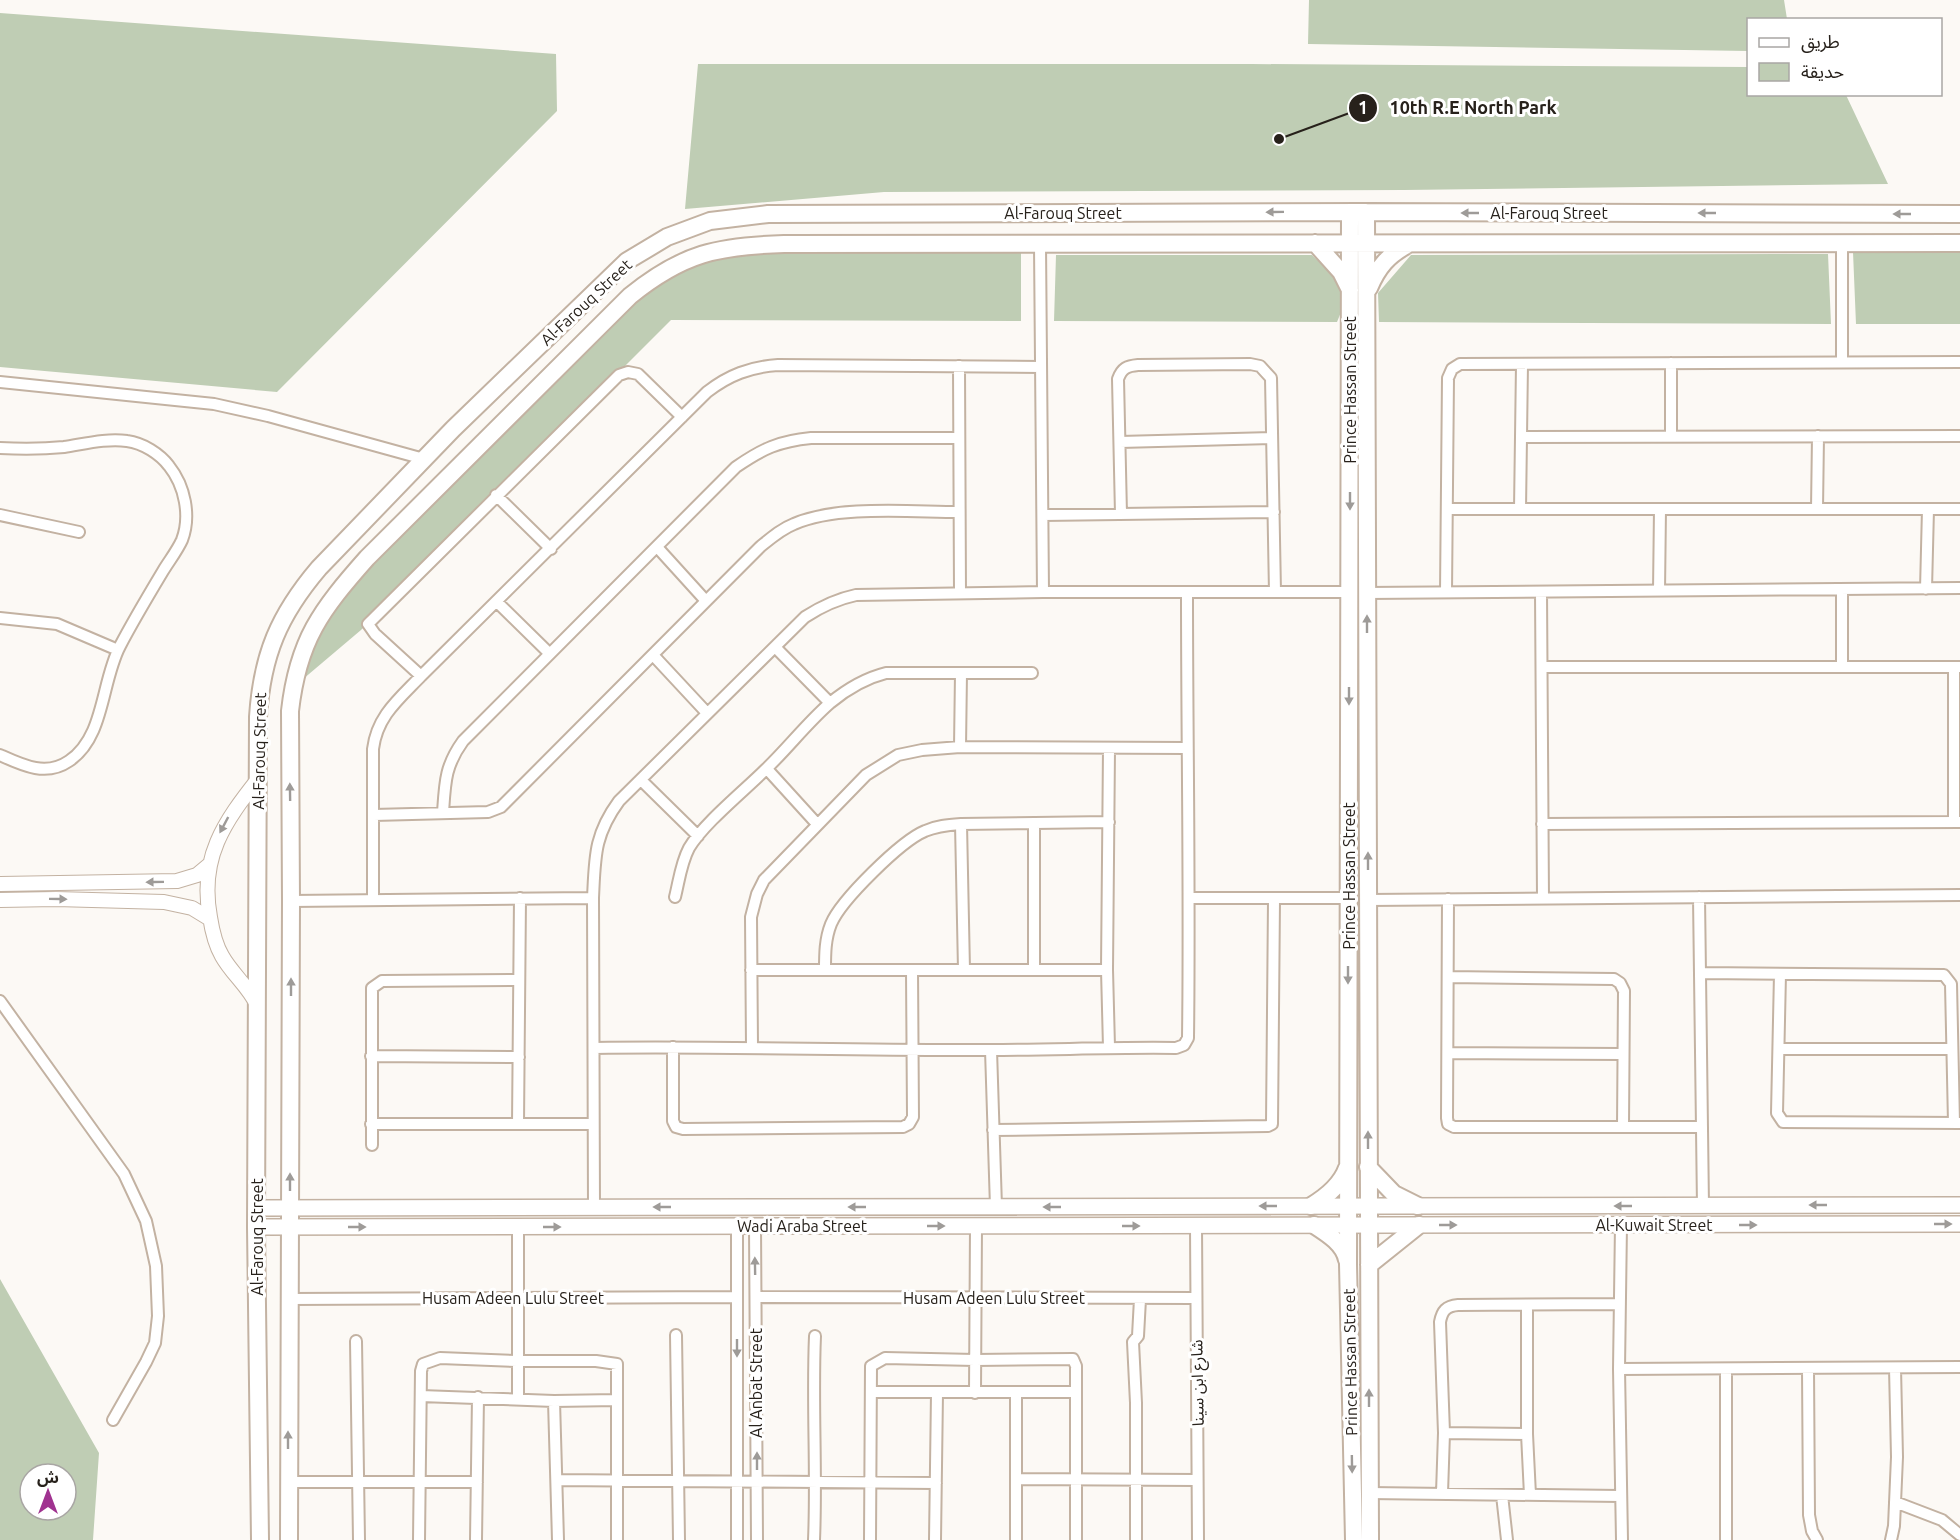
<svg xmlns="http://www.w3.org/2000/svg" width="1960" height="1540" font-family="Ubuntu,'Noto Sans Arabic',sans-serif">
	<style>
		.green { fill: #bfcdb4; fill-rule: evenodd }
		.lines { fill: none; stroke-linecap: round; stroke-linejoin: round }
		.minor-casing { stroke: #c3b2a2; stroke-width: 14 }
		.tertiary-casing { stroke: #c3b2a2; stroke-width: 16 }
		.secondary-casing { stroke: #c3b2a2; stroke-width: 18 }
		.primary-casing { stroke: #c3b2a2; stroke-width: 20 }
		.minor { stroke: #fff; stroke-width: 10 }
		.tertiary { stroke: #fff; stroke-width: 14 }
		.secondary { stroke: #fff; stroke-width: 15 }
		.primary { stroke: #fff; stroke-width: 16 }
		.oneway { fill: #9e9b98 }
		.labels { text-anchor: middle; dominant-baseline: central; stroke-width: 6; stroke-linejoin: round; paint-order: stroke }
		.street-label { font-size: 16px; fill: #27211b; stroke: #fff }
		.leader { fill: none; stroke: #27211b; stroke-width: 2 }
		.callout-dot { fill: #27211b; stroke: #fff; stroke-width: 2 }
		.mark-label { font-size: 18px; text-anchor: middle; font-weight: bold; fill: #fff }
		.callout-label { font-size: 18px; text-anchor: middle; font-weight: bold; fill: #27211b; stroke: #fff; stroke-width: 6; stroke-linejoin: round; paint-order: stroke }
	</style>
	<rect width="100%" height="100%" fill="#fcf9f5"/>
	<path class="green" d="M1309 0H1784L1787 19 1748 20V51L1308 44Z
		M0 13 556 54 557 111 277 392 0 367Z
		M698 64H1251L1748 67V94L1846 95 1888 184 1404 190 884 192 685 209Z
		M739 251 1021 252V321L671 320 361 630 296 685 330 601 652 278Z
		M1960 251V324H1856L1853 252Z
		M1828 254 1831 324 1379 322 1378 293 1411 255Z
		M1056 255H1312L1350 290 1337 322 1054 321Z
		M0 1279 99 1453 93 1540H0ZM30 1474H66V1510H30Z"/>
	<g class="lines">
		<g class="minor-casing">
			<path id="minor" d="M1040 245 1043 592
				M1842 245V362
				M1671 363V436
				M959 366 960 593
				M0 382 214 404 268 416 424 459
				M1521 437 1960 436
				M1120 442 1272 438
				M0 448C21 449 43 449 64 447 84 444 107 438 127 441 143 443 160 454 169 466 185 486 191 516 182 540 177 551 169 561 163 571 148 596 133 621 120 646 101 682 105 737 69 761 46 777 22 765 0 755
				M496 495 551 549
				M1448 509H1960
				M1520 509 1522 364
				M1817 509 1818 436
				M1121 514 1118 379C1122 368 1127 366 1138 365L1250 364 1260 366 1271 378 1275 592
				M0 515 79 532
				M1043 515 1274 512
				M657 547 706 601
				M1926 589 1928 509
				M1659 591 1660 509
				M1446 592 1448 378 1452 369 1460 364 1960 362
				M1541 592 1543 898
				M1367 593 1960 588
				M497 602 549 653
				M0 618 57 624 118 650
				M775 647 830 703
				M653 655 707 713
				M1542 667H1960
				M1842 667V589
				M1954 667V822
				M421 676 375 634 368 624 619 375 628 372 638 374 682 417
				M960 747 961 673
				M1109 749 1107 970 1109 1047
				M767 769 817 824
				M641 780 698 836
				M443 813C445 782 445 766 463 741L736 467C762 449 779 441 811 438H958
				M374 815 488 812 501 807 760 547C771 538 781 529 794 524 837 505 911 512 959 512
				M961 824 964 970
				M1542 824 1960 822
				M675 897C679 881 681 863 689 848 704 823 744 791 766 769 788 748 807 723 830 703 847 689 866 678 886 673H1032
				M1699 897 1703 1206
				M1190 898H1349
				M1448 899 1447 1118 1448 1124 1454 1127H1702
				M373 900V749C377 716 399 699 421 676L707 392C729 375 750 367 778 365L1041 367
				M1368 900 1960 895
				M291 901 593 898
				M1034 969V823
				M751 970H1107
				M825 970C825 954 825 939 831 924 841 900 901 841 925 831 936 826 948 825 961 824L1109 822
				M1701 973 1944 975 1951 984 1954 1123
				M1780 974 1777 1113 1783 1122 1960 1123
				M1448 977 1614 979 1620 983 1624 991 1623 1127
				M0 1001 124 1174 146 1221 156 1266 158 1316 155 1343 146 1362 113 1420
				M673 1047V1121L676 1127 683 1129 903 1127 909 1124 913 1117 912 970
				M752 1047 751 917 757 894 764 880 866 775 898 755 922 750 960 747 1187 748
				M595 1048C727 1046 858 1051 990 1050 1052 1050 1114 1047 1176 1048L1184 1045 1188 1038C1190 890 1187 741 1187 593
				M1779 1049H1952
				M991 1050 996 1207
				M1448 1053 1623 1054
				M371 1056 519 1057
				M371 1124H593
				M518 1124 520 898
				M993 1130 1268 1126 1272 1124 1274 900
				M372 1145V988L382 981 519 980
				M594 1207 593 898C595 857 594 835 619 801L805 617C822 606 837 599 856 595L1043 592H1349
				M1621 1225 1619 1369 1622 1540
				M755 1226 757 1540
				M1196 1226 1198 1540
				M518 1227V1399
				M756 1297 1196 1298
				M289 1299 737 1297
				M676 1335 679 1540
				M356 1341 359 1540
				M1619 1369 1960 1367
				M1726 1369V1540
				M1808 1369 1809 1515 1812 1531 1817 1540
				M871 1392H1076
				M975 1393 976 1226
				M421 1396 554 1401 617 1400
				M554 1401 558 1540
				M1444 1433 1527 1434V1305
				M1527 1434 1530 1495
				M1016 1479 1197 1480
				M557 1480 936 1483
				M288 1482H477
				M1369 1493 1620 1496
				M1442 1493 1444 1433 1440 1322C1442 1311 1446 1306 1458 1305L1620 1304
				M1502 1495 1507 1540
				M1895 1502 1942 1520 1960 1535
				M419 1540 421 1371 423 1364 440 1358 517 1361H596L617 1364V1540
				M476 1540 478 1397
				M737 1540V1226
				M814 1540C817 1472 812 1404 815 1336
				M870 1540 871 1366 885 1358 975 1360 1073 1359 1076 1366V1540
				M935 1540 937 1393
				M1016 1540V1393
				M1136 1540V1403L1133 1342 1138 1336 1140 1299
				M1891 1540 1894 1526 1897 1457 1895 1368"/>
		</g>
		<g class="tertiary-casing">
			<path id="tertiary" d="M0 884 177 881 197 875 209 865
				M0 900 56 899 164 902 192 908 210 919
				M257 1005C249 987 232 974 222 956 215 944 212 930 210 917 199 858 224 822 259 778"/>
		</g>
		<g class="secondary-casing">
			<path id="secondary" d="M257 1208 1960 1205
				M256 1227 1960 1224"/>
		</g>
		<g class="primary-casing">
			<path id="primary" d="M1350 212 1348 1264 1354 1540
				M1366 212 1370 1540
				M1315 243 1341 272 1350 290
				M1369 288C1378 267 1388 255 1409 244
				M1368 1167 1394 1194 1418 1206
				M1311 1206C1326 1197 1341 1185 1347 1168
				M1314 1225C1328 1234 1344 1244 1347 1260
				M1369 1265 1419 1225
				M260 1540 256 1227 258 717C262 655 279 615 319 568L453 429 627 261 667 237 710 221 768 214 1366 212 1960 214
				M289 1540 291 901 290 711C298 640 321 610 367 558L630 296C683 253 718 246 784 244L1960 243"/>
		</g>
		<use href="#minor" class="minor"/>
		<use href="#tertiary" class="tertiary"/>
		<use href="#secondary" class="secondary"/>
		<use href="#primary" class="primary"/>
	</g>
	<defs><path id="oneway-solid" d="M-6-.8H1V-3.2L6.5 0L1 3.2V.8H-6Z" transform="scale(1.5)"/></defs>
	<g class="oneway">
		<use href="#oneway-solid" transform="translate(1275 212) rotate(179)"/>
		<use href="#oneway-solid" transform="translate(1470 213) rotate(180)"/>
		<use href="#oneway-solid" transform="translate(1707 213) rotate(-180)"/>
		<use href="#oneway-solid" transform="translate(1902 214) rotate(-180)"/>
		<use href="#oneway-solid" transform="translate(1350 501) rotate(90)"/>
		<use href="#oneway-solid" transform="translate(1367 624) rotate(-90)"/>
		<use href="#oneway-solid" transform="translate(1349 696) rotate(90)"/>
		<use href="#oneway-solid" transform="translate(290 792) rotate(-91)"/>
		<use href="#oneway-solid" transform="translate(224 825) rotate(118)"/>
		<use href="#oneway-solid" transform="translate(1368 861) rotate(-90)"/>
		<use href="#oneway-solid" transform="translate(155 882) rotate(179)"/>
		<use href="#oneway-solid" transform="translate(58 899) rotate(1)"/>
		<use href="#oneway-solid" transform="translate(1348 975) rotate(90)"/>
		<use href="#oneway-solid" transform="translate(291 987) rotate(-90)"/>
		<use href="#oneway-solid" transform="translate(1368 1140) rotate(-90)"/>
		<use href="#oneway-solid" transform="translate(290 1182) rotate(-90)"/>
		<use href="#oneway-solid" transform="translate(1818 1205) rotate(180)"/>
		<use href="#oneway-solid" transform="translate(1268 1206) rotate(180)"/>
		<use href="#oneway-solid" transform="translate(1623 1206) rotate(180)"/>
		<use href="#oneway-solid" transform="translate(662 1207) rotate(180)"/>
		<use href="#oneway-solid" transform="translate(857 1207) rotate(180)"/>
		<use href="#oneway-solid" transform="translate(1052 1207) rotate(180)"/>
		<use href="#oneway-solid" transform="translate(1943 1224)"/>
		<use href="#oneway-solid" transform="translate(1448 1225)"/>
		<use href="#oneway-solid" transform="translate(1748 1225)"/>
		<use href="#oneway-solid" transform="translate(936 1226)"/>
		<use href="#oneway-solid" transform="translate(1131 1226)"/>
		<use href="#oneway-solid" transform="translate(357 1227)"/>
		<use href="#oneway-solid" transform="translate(552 1227)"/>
		<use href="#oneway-solid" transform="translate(755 1266) rotate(-91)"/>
		<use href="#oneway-solid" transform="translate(737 1348) rotate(90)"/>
		<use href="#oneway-solid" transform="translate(1369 1398) rotate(-90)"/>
		<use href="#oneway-solid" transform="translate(288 1440) rotate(-90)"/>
		<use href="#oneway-solid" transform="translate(757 1461) rotate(-90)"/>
		<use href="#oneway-solid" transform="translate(1352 1464) rotate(89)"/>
	</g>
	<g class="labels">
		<g class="street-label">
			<text x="1063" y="213">Al-Farouq Street</text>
			<text x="1549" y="213">Al-Farouq Street</text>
			<text transform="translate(586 302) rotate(-43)">Al-Farouq Street</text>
			<text transform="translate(1350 390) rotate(-90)">Prince Hassan Street</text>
			<text transform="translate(259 751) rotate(-89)">Al-Farouq Street</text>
			<text transform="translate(1349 876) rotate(-90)">Prince Hassan Street</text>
			<text x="1654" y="1225">Al-Kuwait Street</text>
			<text x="802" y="1226">Wadi Araba Street</text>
			<text transform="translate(257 1237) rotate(-90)">Al-Farouq Street</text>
			<text x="513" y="1298">Husam Adeen Lulu Street</text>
			<text x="994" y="1298">Husam Adeen Lulu Street</text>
			<text transform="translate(1350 1362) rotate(-91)">Prince Hassan Street</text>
			<text transform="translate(756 1383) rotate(-90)">Al Anbat Street</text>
			<text transform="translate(1197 1383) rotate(-91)">شارع ابن سينا</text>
		</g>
	</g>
	<path class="leader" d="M1279 139L1363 108"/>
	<g class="callout-dot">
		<circle cx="1279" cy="139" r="6"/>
		<circle cx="1363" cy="108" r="15"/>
	</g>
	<g class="mark-label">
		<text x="1363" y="114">1</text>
	</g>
	<g class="callout-label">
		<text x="1473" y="114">10th R.E North Park</text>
	</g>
	<rect x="1747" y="18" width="195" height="78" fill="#ffffff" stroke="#a9a6a4" stroke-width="1.5"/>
	<rect x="1759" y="38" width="30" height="9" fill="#ffffff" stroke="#a9a6a4" stroke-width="1.5"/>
	<text x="1801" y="48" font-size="18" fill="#27211b">طريق</text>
	<rect x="1759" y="63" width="30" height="18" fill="#bfcdb4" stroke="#a9a6a4" stroke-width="1.5"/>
	<text x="1801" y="78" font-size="18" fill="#27211b">حديقة</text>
	<g transform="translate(48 1492)"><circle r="28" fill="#ffffff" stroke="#a9a6a4" stroke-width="1.5"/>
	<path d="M0-4.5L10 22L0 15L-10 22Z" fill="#a03290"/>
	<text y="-9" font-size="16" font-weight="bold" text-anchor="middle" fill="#27211b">ش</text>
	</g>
</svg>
